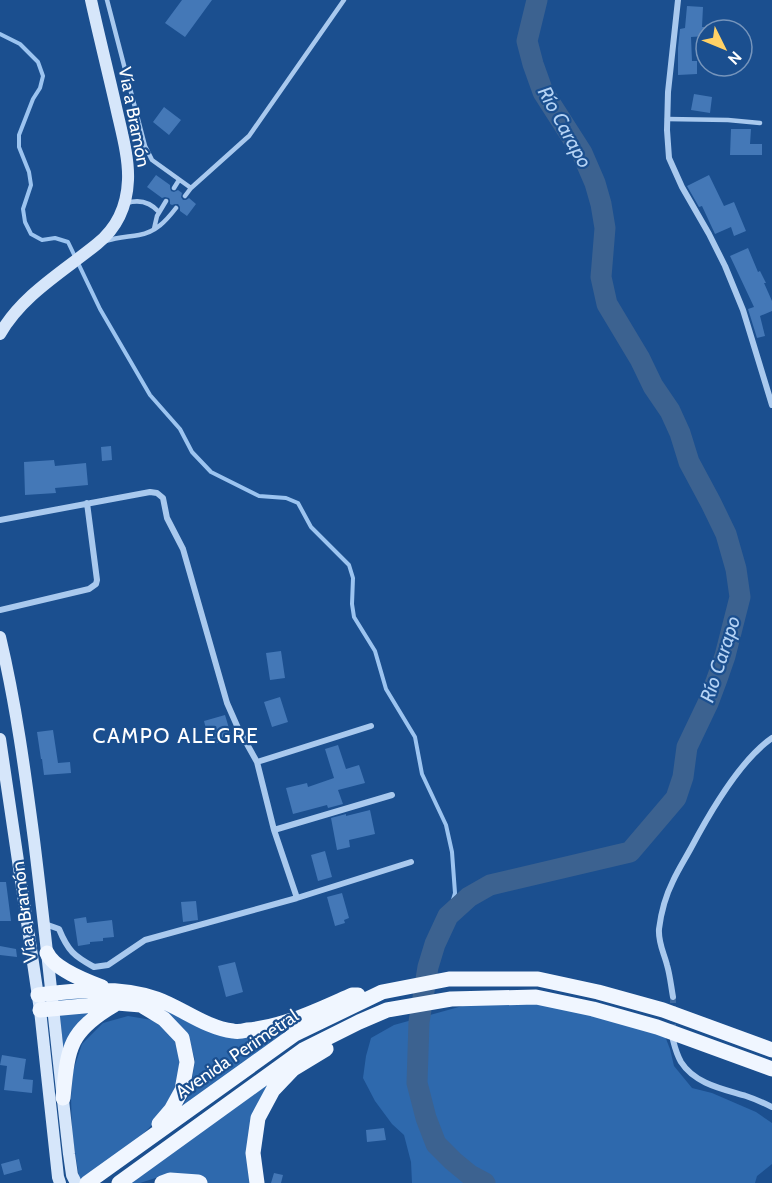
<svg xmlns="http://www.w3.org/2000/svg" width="772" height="1183" font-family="Cabin,sans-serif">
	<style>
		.green { fill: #2e69ad }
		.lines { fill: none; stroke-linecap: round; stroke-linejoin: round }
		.stream { stroke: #9cc4f0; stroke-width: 4 }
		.river { stroke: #3c6290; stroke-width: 21 }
		.building { fill: #4478b7 }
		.street-tunnel { stroke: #3d69a0; stroke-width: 6; stroke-dasharray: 6 3; stroke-linecap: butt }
		.lane { stroke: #a9c9ee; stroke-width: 4.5 }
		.street { stroke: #a9c9ee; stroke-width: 6 }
		.secondary { stroke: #d6e6fa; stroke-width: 12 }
		.primary { stroke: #f0f6ff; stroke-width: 15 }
		.labels { text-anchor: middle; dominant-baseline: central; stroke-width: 4.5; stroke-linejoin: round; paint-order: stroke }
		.street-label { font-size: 18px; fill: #fff; stroke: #1b4f8f }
		.water-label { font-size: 20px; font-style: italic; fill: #b5d3f5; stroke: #1b4f8f }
		.quarter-label { font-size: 21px; letter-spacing: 1.5px; fill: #fff; stroke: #1b4f8f }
	</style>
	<rect width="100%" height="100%" fill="#1b4f8f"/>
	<path class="green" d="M127 993 234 1037H257L281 1031 304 1022 174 1119 190 1094 195 1060 187 1033 118 1001 64 1054 58 997Z
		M513 1002 596 1009 663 1031 670 1049 674 1066 692 1088 712 1093 756 1112 772 1123V1164L757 1176 755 1183H412L411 1162 404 1135 392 1124 375 1101 363 1078 366 1056 371 1038 394 1025 466 1005Z
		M128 1016 152 1020 170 1032 179 1050V1077L163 1114 111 1166 85 1183 79 1177 72 1134 71 1097 73 1071 82 1044 103 1023Z
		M273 1081 250 1183H202L168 1174 140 1183H115Z"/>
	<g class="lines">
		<path class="stream" d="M0 34 20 44 38 62 43 76 40 88 33 99 19 135V147L29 172 31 185 23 209 25 222 31 234 42 240 55 238 68 242 100 309 150 395 180 429 192 452 211 472 259 496 286 498 298 503 311 527 349 565 353 578 352 604 354 617 375 651 386 689 415 737 422 774 446 825 452 852 455 893 448 916"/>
		<path class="river" d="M485 1183 470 1175 453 1161 436 1144 426 1118 417 1083 419 1022 428 967 435 944 448 916 469 897 490 885 630 852 676 798 683 777 687 747 708 703 717 679 725 656 740 597 736 569 726 534 711 503 689 462 680 433 670 411 653 386 640 359 607 304 601 277 605 228 601 204 595 183 582 153 543 92 533 64 527 41 537 0"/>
	</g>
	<path class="building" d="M182 0H212L185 37 165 23Z
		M687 6 703 7 702 27H706V36L691 37 692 61H697V74L678 75V48L680 29 685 28Z
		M694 94 712 97 710 113 691 110Z
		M164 107 181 120 169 135 153 122Z
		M731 129H751L750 144H762V155H730Z
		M156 175 170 185V188L171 191 174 192 178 190 182 193 181 197 183 200H186L189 198 196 204 187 216 180 211V207L178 204H175L172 205 170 204V200L169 198 165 197 162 198 147 187Z
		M709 175 724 206 734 202 746 231 734 236 731 227 715 234 702 206 699 207 687 186Z
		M748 248 758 272 760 271 766 283H764L772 301V311L760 316 765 336 757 338 748 309 754 307 730 256Z
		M111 446 112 460 102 461 101 447Z
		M54 460 55 466 86 463 88 485 55 488 56 493 25 495 24 462Z
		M281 651 285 678 270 680 266 653Z
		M280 697 288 722 272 727 264 702Z
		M225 715 231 735 220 738 221 742 210 745 204 721Z
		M53 730 58 763 70 762 71 773 44 775 42 759H41L37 732Z
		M338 745 346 769 359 765 365 783 338 790 343 804 328 808 327 805 293 814 286 788 307 783 308 787 334 778 325 749Z
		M370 810 375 834 349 840 350 847 337 850 331 818 346 814V816Z
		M325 851 332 877 318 881 311 855Z
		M0 882H6L11 921H0Z
		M342 893 349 918 344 920 345 923 335 926 327 897Z
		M196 901 198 920 183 922 181 902Z
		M86 917 87 923 112 920 114 937 103 938V941L90 942V944L78 946 74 919Z
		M0 946 16 949 17 957 0 955Z
		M235 962 243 992 226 997 218 966Z
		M2 1055 26 1059 23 1079 33 1080 32 1093 4 1090 7 1066 0 1065Z
		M384 1128 386 1140 367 1142 366 1130Z
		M19 1159 22 1170 4 1175 1 1164Z
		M274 1173 283 1175 281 1183H271Z"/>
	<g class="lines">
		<path class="street-tunnel" d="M673 997V1033"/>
		<path class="lane" d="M107 0 145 146 152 160 191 188 185 196
			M667 119 728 120 760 123
			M174 188 179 180
			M191 188 249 136 344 0
			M127 203C140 199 150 202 159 212
			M154 229 157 216 166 201
			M106 241C117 237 127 237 139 235 156 232 166 221 176 208"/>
		<path class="street" d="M678 0 668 92 667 130 669 158 682 187 709 234 725 266 743 310 772 405
			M0 520 150 492 157 493 163 498 167 518 183 549 227 703 238 728 257 762 274 830 297 898
			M0 610 89 589 96 584 97 580 87 503
			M257 762 371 726
			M274 830 392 795
			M45 924 59 929C68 951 74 956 94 967L108 965 145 940 297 898 411 862
			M673 997C671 986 670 975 667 965 664 953 658 943 659 929 661 913 666 895 673 881 678 870 685 859 691 848 709 814 740 760 772 738
			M673 1040C675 1048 677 1055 681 1062 695 1084 723 1089 746 1096 755 1099 764 1103 772 1107"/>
		<path class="secondary" d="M0 334C22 295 64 271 97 244 117 228 127 205 128 180 129 157 121 130 116 107 108 72 99 36 91 0
			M0 637C16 704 25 772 34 840 47 944 57 1049 69 1154L72 1175 76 1183
			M0 739 40 1010 58 1177 60 1183"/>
		<path class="primary" d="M47 953C54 969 86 981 102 987
			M38 995C76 990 120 986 157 999 182 1008 206 1028 233 1031 238 1032 243 1031 247 1030 284 1027 318 1010 352 995H358
			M40 1010 117 1003 141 1005 164 1019 182 1038 187 1062 182 1090 171 1110 159 1124
			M63 1098C68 1048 68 1032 114 1005
			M87 1183 295 1034 382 992 449 979H538L598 992 663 1010 772 1050
			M119 1183 303 1050 359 1022 387 1010 451 999 536 997 593 1009 657 1027 772 1069
			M162 1183 170 1180 198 1182 200 1183
			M257 1183 253 1153 258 1118 273 1090 293 1069 326 1049"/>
	</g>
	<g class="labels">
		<g class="street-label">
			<text transform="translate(134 117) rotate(79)">Vía a Bramón</text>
			<text transform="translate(24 912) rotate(-97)">Vía a Bramón</text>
			<text transform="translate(237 1054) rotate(-34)">Avenida Perimetral</text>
		</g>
		<g class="water-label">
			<text transform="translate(565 127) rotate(61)">Río Carapo</text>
			<text transform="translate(720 659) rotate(-72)">Río Carapo</text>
		</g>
		<g class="quarter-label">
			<text x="176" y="735">CAMPO ALEGRE</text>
		</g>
	</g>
	<g transform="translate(724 48) rotate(133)"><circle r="28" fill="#1b4f8f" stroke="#7695bc" stroke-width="1.5"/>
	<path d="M0-4.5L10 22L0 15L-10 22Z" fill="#ffd166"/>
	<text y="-9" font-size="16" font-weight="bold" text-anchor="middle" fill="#ffffff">N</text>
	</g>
</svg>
